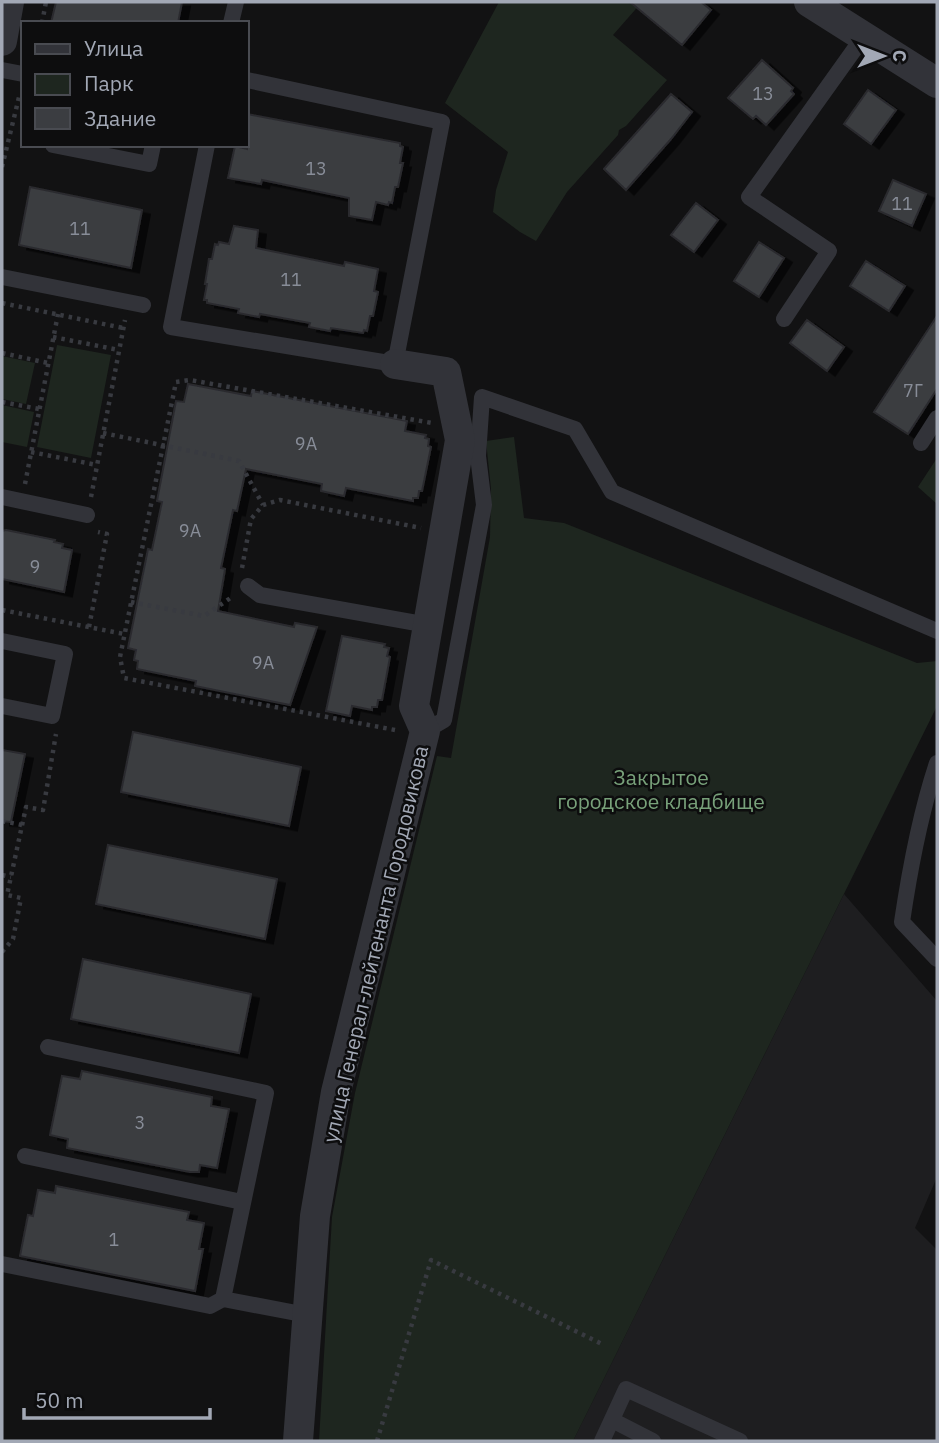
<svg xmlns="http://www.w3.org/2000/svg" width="939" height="1443" font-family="'IBM Plex Sans',sans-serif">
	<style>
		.built { fill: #1e1e20 }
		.green { fill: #1e261f }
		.building { fill: #3b3d41; stroke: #2b2b2f; stroke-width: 2; filter: url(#shadow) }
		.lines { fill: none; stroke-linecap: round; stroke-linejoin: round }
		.path { stroke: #383a40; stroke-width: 4.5; stroke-dasharray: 3.5 5; stroke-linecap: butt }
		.service { stroke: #323339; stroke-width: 16 }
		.minor { stroke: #323339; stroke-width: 30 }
		.labels { text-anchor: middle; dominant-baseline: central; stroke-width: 5; stroke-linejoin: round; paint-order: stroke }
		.number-label { font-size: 18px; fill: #888d98 }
		.park-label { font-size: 21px; fill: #78a17a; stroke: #0d0d0e }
		.street-label { font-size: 21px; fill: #a2a8b5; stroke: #0d0d0e }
	</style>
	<defs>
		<filter id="shadow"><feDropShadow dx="8" dy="4.5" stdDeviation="0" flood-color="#0009"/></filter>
	</defs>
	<rect width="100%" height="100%" fill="#121213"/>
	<path class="built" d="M844 894 937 1001V1177L915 1228 937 1250V1441H573Z"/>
	<path class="green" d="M499 2H642L613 35 667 80 626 126 619 130 618 135 567 192 536 241 520 232 493 212 496 190 508 152 445 103Z
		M57 345 111 355 91 458 37 447Z
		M2 356 35 363 26 404 2 399Z
		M2 405 34 412 27 447 2 442Z
		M514 437 524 518 564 523 917 663 937 661V706L573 1441H319L332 1217 355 1093 437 756 451 758 490 537 491 489 486 441Z
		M937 458V504L918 487Z"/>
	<path class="building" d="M56 2H182L178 23H51Z
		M630 2H701L711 10 682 45Z
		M762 60 793 88 791 91 794 94 766 125 756 116 753 119 728 98Z
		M868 90 896 110 871 144 844 124Z
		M671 94 692 112 671 139 626 190 604 169Z
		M247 114 400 143V146L403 147 400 163H403L398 187H395L392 203 389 202 388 205 376 202 372 220 349 216V198L262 180 261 184 228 178 235 146 247 149Z
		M893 180 926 194 912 226 879 211Z
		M30 187 142 210 131 268 19 245Z
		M696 203 718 220 694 252 671 235Z
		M234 226 258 230 256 248 344 266 345 262 378 269 374 291 378 292 373 316H370L367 331 364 330 363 333 331 328 330 331 309 327 310 323 260 314 259 317 238 313 239 309 207 303V300H204L207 284H205L209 259H212L215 244 218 245 219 242 229 244Z
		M759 242 784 258 759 297 734 281Z
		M866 261 905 286 889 311 850 286Z
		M937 316V389L908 434 874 412Z
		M807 320 844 347 827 371 790 343Z
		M188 384 251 396 252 391 407 421 405 431 426 435 425 438 429 439 428 446 431 447 422 491H419L418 498H413V501L346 488 344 496 321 491 322 484 246 469 237 511 233 510 221 568 225 569 218 611 294 627 295 623 317 627 290 705 195 686 196 681 137 669 138 661 134 660 136 650 128 648 148 549 152 550 162 502 157 501 176 401 184 402Z
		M6 530 55 540 54 542 63 544 62 548 72 550 64 592 2 579V531Z
		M342 636 385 644 384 647 389 648 387 656 390 657 382 700H378L377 707H372V710L352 706 350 716 326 711Z
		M133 732 301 767 289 826 121 792Z
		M2 750 25 754 11 822 2 821Z
		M108 845 277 879 265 939 96 904Z
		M83 959 251 994 239 1053 71 1019Z
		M82 1071 212 1097 211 1106 229 1109 217 1168 200 1165 199 1172H190L67 1148 68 1139 50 1135 62 1076 80 1079Z
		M56 1186 189 1212 187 1220 204 1223 199 1249H203L195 1291 20 1256 28 1215 33 1216 38 1190 55 1193Z"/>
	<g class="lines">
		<path class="path" d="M42 23 46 2
			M2 167 20 93
			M2 303 123 328
			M53 337 119 350
			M2 353 48 363
			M2 402 39 409
			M103 433 239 461 263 505
			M31 452 97 465
			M25 484 58 314
			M91 497 125 320
			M242 568 251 519 263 505 280 500 421 528
			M131 602 204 616 232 597
			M2 610 124 634
			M89 627 107 534 98 532
			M395 730 124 678 120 657 176 382 190 380 432 423
			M2 821 22 825
			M2 875 11 877
			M2 952 13 939 21 898 7 895 26 807 43 810 56 734
			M377 1441 431 1260 602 1344"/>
		<path class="service" d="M231 23 236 2
			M2 70 23 74
			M53 145 149 164 153 145
			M207 145 171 327 395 364 442 122 247 80
			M2 277 143 305
			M784 319 829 251 749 197 864 36
			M921 443 937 418
			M2 497 87 515
			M248 586 260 595 428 625
			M2 641 65 654 52 716 2 706
			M425 731 444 720 484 505 478 456 482 397 575 429 612 492 937 631
			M937 763C920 814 910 868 902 922L937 959
			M48 1047 266 1093 223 1299 307 1315
			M25 1156 242 1202
			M2 1264 210 1306 223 1299
			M612 1420 653 1441
			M602 1441 626 1389 740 1441"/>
		<path class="minor" d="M809 2 937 83
			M2 41 9 2
			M298 1441 315 1216 336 1092 425 731 414 706 460 440 446 372 395 364"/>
	</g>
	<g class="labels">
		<g class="number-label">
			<text x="763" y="93">13</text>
			<text x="316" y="168">13</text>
			<text x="902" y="203">11</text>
			<text x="80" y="228">11</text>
			<text x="291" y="279">11</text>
			<text x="913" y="390">7Г</text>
			<text x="306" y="443">9А</text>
			<text x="190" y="530">9А</text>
			<text x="35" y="566">9</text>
			<text x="263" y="662">9А</text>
			<text x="140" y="1122">3</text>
			<text x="114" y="1239">1</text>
		</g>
		<g class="park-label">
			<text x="661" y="777">Закрытое<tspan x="661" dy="24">городское кладбище</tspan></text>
		</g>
		<g class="street-label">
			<text transform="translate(375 944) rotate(-77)">улица Генерал-лейтенанта Городовикова</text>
		</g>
	</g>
	<rect width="939" height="1443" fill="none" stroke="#a2a8b5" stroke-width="7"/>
	<rect x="21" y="21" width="228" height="126" fill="#0d0d0e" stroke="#494b51" stroke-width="2"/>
	<rect x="35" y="44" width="35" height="10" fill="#323339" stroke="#494b51" stroke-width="2"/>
	<text x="84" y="56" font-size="21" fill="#a2a8b5">Улица</text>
	<rect x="35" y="74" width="35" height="21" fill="#1e261f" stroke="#494b51" stroke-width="2"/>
	<text x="84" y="91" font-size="21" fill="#a2a8b5">Парк</text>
	<rect x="35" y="108" width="35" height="21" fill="#3b3d41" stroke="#494b51" stroke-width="2"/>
	<text x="84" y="126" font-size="21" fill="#a2a8b5">Здание</text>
	<g transform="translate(883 56) rotate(90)" stroke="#0d0d0e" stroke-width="5" paint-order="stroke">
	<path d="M0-5L12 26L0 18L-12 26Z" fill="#a2a8b5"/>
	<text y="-10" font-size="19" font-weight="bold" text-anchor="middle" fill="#a2a8b5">С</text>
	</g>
	<path d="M24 1408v10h186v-10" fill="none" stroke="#a2a8b5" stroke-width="3.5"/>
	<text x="35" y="1408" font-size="21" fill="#a2a8b5" stroke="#0d0d0e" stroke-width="5" paint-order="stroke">50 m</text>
</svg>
